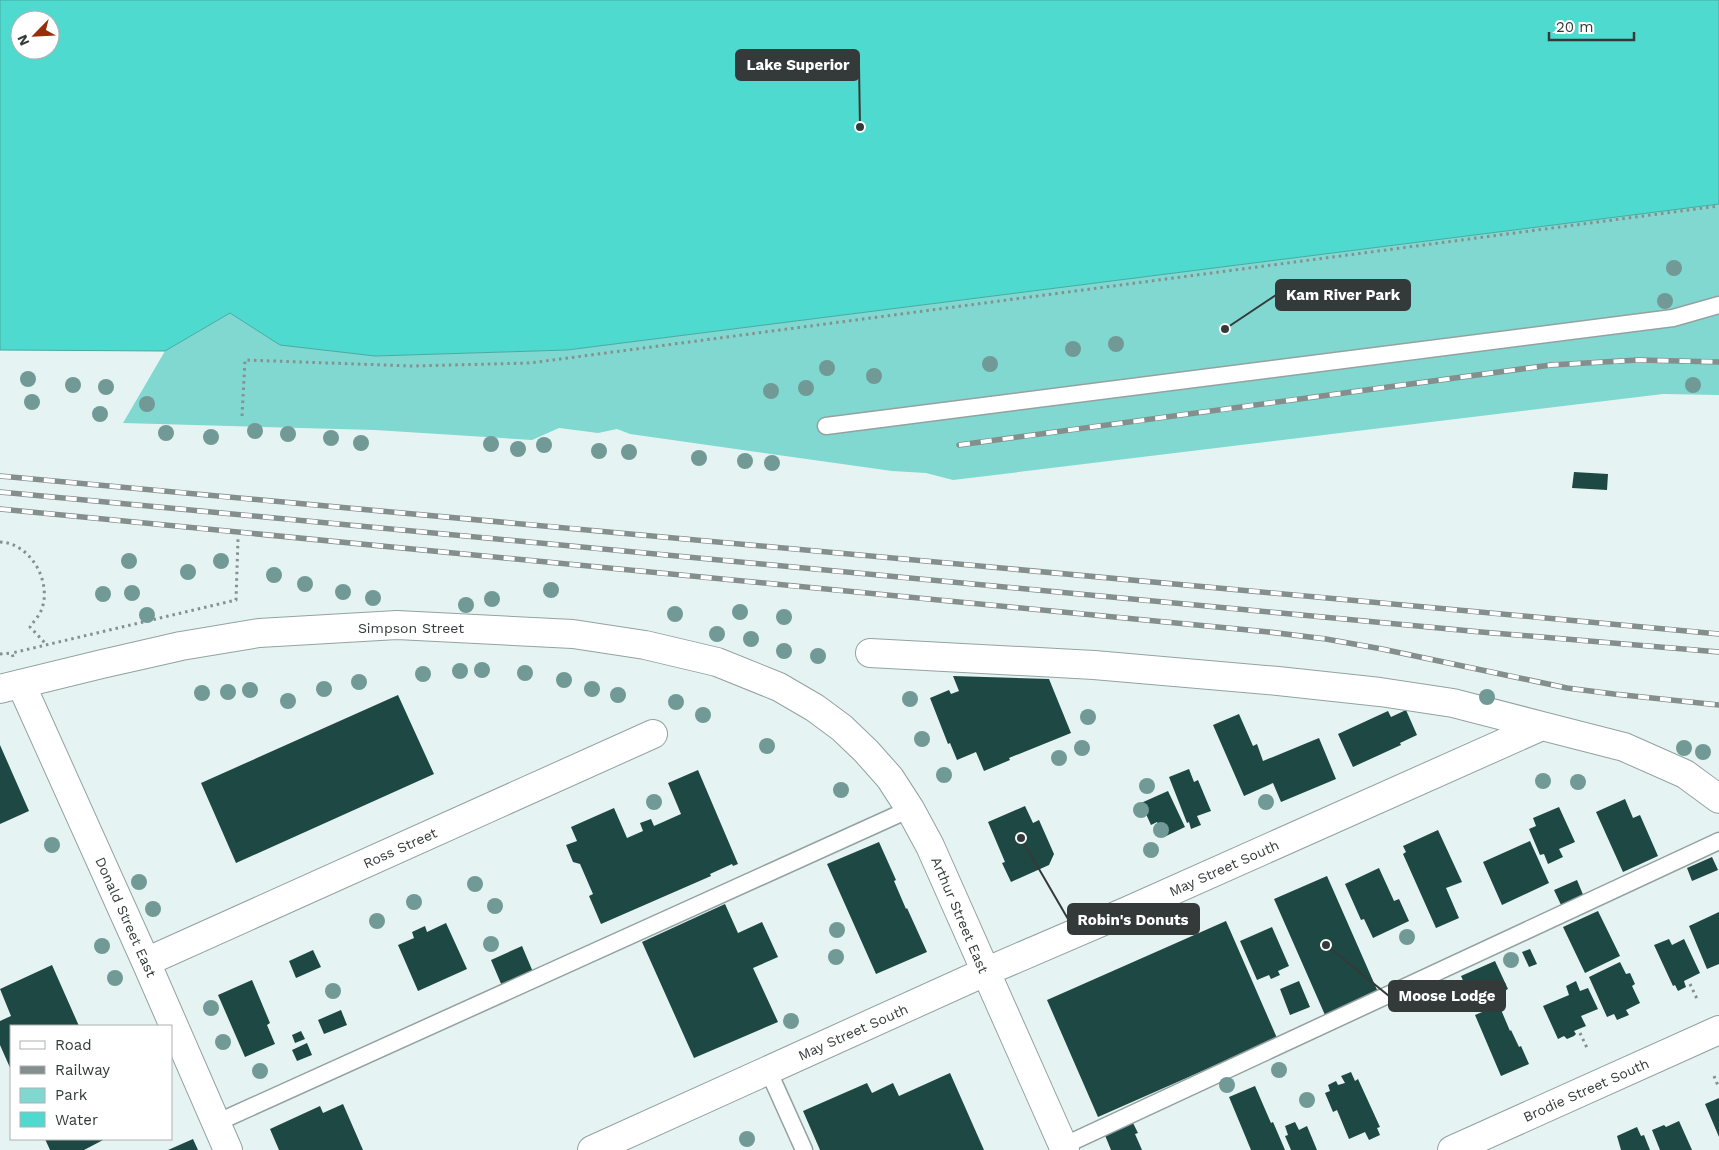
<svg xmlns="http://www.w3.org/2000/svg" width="1719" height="1150" font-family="'Work Sans',sans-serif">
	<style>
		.green { fill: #80d8d0 }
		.water { fill: #4fdacf; stroke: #47aaa2; fill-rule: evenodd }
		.building { fill: #1d4844 }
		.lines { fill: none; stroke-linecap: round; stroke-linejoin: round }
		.lane-casing { stroke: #93a2a0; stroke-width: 19 }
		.street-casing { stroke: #93a2a0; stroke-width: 30 }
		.secondary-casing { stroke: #93a2a0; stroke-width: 30 }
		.path { stroke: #86908f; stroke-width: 3; stroke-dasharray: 2.5 4; stroke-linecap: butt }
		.lane { stroke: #fff; stroke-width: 16 }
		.street { stroke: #fff; stroke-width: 28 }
		.secondary { stroke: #fff; stroke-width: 28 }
		.rail-casing { stroke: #848e8d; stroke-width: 5.5 }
		.rail { stroke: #fff; stroke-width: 4; stroke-dasharray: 11; stroke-linecap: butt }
		.tree { fill: #719995 }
		.labels { text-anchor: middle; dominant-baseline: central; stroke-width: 5; stroke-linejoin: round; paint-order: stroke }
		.street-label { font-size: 14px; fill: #343a3a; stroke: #fff }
		.leader { fill: none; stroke: #343a3a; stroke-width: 2 }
		.callout-dot { fill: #343a3a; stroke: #fff; stroke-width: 2 }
		.callout { fill: #343a3a; stroke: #343a3a; stroke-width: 2 }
		.callout-label { font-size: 15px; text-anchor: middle; font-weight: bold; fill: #fff }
	</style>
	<rect width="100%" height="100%" fill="#e5f4f2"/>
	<path class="green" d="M1719 204V395L1663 394 953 480 926 473 892 471 630 434 617 429 598 433 559 428 532 440 375 430 123 423 165 351 230 313 280 345 375 356 567 350Z"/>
	<path class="water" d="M0 0H1719V204L567 350 375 356 280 345 230 313 165 351 0 350ZM20 20H50V50H20Z"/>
	<path class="building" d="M1574 472 1608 474 1607 490 1572 488Z
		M953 676 1049 679 1071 733 1009 758 1010 760 984 771 976 752 957 760 950 743 948 744 930 698 949 690 951 694 959 691Z
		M398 695 434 774 236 863 201 783Z
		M1406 710 1417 735 1400 743 1401 745 1353 767 1338 734 1388 711 1391 717Z
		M1239 714 1253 746 1257 744 1263 761 1319 738 1336 779 1281 802 1273 783 1244 796 1213 725Z
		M0 745 29 811 0 824Z
		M1189 769 1194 782 1198 780 1211 811 1197 816 1201 825 1191 829 1189 822 1187 823 1169 777Z
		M698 770 738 864 733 866 732 864 710 874 711 876 601 924 589 896 593 894 580 864 573 862 566 845 577 841 571 827 614 808 627 838 643 831 640 823 651 819 654 826 681 814 668 783Z
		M1168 791 1185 827 1164 837 1157 822 1151 825 1141 803Z
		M1625 799 1633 818 1640 815 1658 856 1623 872 1596 812Z
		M1025 806 1033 823 1039 820 1054 854 1049 865 1011 882 1002 863 1005 862 988 822Z
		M1559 807 1575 842 1559 849 1563 857 1548 864 1544 854 1540 855 1529 829 1536 826 1533 818Z
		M1438 830 1462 882 1446 888 1459 918 1436 928 1403 854 1406 852 1403 846Z
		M1530 841 1549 883 1502 905 1483 862Z
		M879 842 896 880 894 881 906 909 907 908 927 952 876 974 827 864Z
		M1712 857 1718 870 1692 881 1687 868Z
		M1379 868 1394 901 1399 899 1409 921 1373 938 1364 919 1361 920 1345 884Z
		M1327 876 1378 992 1325 1015 1274 899Z
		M1577 880 1584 897 1562 907 1554 890Z
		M725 904 738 933 762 922 778 957 753 968 778 1022 694 1058 642 942Z
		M1598 911 1620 956 1585 973 1563 927Z
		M1719 912V964L1707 969 1689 926Z
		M1226 921 1277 1038 1098 1117 1047 1000Z
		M446 923 467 969 418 991 398 945 414 938 412 932 425 926 427 932Z
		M1272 927 1289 966 1278 971 1280 975 1271 979 1269 975 1257 980 1240 941Z
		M1669 939 1672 945 1684 939 1700 973 1684 981 1686 987 1678 991 1675 985 1673 986 1654 945Z
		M522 946 533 972 502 986 491 960Z
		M1530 949 1537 964 1529 967 1522 952Z
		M313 950 321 967 296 978 289 961Z
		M1495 961 1508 989 1479 1004 1477 1001 1473 1003 1461 976Z
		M1620 962 1626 974 1630 973 1635 984 1632 986 1640 1003 1626 1010 1629 1015 1617 1020 1614 1014 1607 1017 1589 977Z
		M52 965 79 1026H11V1070L0 1045V1021L11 1016 0 989Z
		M252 980 270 1023 267 1025 275 1044 245 1057 218 995Z
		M1299 981 1310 1007 1290 1015 1280 989Z
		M1576 981 1580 991 1588 988 1598 1009 1581 1016 1586 1026 1574 1031 1576 1034 1574 1036 1567 1039 1564 1036 1558 1039 1543 1006 1569 995 1566 986Z
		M1499 1005 1510 1031 1511 1030 1519 1047 1521 1046 1529 1064 1501 1076 1475 1015Z
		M341 1010 347 1025 324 1034 318 1020Z
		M301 1031 305 1039 295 1043 292 1035Z
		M307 1043 312 1055 297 1061 292 1050Z
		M1351 1072 1355 1081 1358 1079 1380 1127 1377 1128 1380 1135 1369 1140 1365 1132 1349 1139 1337 1110 1333 1112 1325 1093 1330 1091 1328 1085 1336 1081 1338 1085 1345 1083 1341 1076Z
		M950 1073 984 1150H820L803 1111 867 1083 872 1093 893 1083 899 1096Z
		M1255 1086 1271 1123 1273 1122 1285 1150H1251L1229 1097Z
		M1719 1098V1137L1705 1104Z
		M343 1104 363 1150H279L270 1129 320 1106 323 1113Z
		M1130 1117 1138 1133 1135 1134 1142 1150H1111L1102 1128Z
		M1679 1121 1692 1150H1660L1652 1130 1664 1125 1666 1127Z
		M1295 1122 1299 1130 1307 1126 1317 1150H1291L1285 1136 1288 1135 1285 1126Z
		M1637 1127 1641 1136 1644 1135 1650 1150H1621L1617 1136Z
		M45 1139H105L84 1150H50Z
		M193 1139 198 1150H168Z"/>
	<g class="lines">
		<g class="lane-casing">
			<path id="lane" d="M826 426 1673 318 1719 305
				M768 1070 804 1150
				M216 1123 910 809
				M1063 1146 1719 841"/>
		</g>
		<g class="street-casing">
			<path id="street" d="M870 653 1094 665 1278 681 1380 692 1453 703 1542 726
				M21 684 146 962 228 1150
				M146 962 653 734
				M985 972 1127 911 1542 726 1624 747 1685 774 1719 799
				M1452 1150 1719 1030"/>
		</g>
		<g class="secondary-casing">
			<path id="secondary" d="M0 689 102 664 181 646 259 633 397 625 573 634 645 645 717 662 779 687 815 708 842 728 866 751 890 778 910 809 930 846 1065 1150
				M592 1150 985 972"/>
		</g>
		<path class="path" d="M242 416 245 360 412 366 530 363 1719 206
			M0 542C31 543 53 583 41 611 39 616 33 622 30 627L46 644
			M0 654 12 653
			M13 657 12 653 236 600 238 539
			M1690 984 1698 1001
			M1580 1033 1588 1050
			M1714 1076 1719 1088"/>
		<use href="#lane" class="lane"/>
		<use href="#street" class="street"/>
		<use href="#secondary" class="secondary"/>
		<g class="rail-casing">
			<path id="rail" d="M959 445 1551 365 1638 360 1719 362
				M0 476 1719 634
				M0 492 1481 632 1719 652
				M0 509 1269 632 1326 639 1382 649 1567 688 1614 694 1719 705"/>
		</g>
		<use href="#rail" class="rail"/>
	</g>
	<g class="tree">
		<circle cx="1674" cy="268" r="8"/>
		<circle cx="1665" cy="301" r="8"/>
		<circle cx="1116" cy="344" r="8"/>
		<circle cx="1073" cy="349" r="8"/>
		<circle cx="990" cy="364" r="8"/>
		<circle cx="827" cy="368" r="8"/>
		<circle cx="874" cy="376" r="8"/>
		<circle cx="28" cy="379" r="8"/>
		<circle cx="73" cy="385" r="8"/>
		<circle cx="1693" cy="385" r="8"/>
		<circle cx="106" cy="387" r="8"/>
		<circle cx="806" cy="388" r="8"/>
		<circle cx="771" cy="391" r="8"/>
		<circle cx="32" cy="402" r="8"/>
		<circle cx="147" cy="404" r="8"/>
		<circle cx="100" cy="414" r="8"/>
		<circle cx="255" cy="431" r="8"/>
		<circle cx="166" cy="433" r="8"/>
		<circle cx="288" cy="434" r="8"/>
		<circle cx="211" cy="437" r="8"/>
		<circle cx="331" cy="438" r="8"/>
		<circle cx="361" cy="443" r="8"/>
		<circle cx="491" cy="444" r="8"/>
		<circle cx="544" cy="445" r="8"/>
		<circle cx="518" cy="449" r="8"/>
		<circle cx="599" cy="451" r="8"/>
		<circle cx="629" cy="452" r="8"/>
		<circle cx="699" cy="458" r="8"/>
		<circle cx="745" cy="461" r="8"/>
		<circle cx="772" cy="463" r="8"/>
		<circle cx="129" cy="561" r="8"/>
		<circle cx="221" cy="561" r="8"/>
		<circle cx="188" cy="572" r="8"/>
		<circle cx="274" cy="575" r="8"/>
		<circle cx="305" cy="584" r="8"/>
		<circle cx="551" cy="590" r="8"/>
		<circle cx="343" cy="592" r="8"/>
		<circle cx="132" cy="593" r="8"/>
		<circle cx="103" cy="594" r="8"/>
		<circle cx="373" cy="598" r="8"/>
		<circle cx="492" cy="599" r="8"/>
		<circle cx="466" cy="605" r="8"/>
		<circle cx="740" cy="612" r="8"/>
		<circle cx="675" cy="614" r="8"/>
		<circle cx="147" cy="615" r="8"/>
		<circle cx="784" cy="617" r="8"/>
		<circle cx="717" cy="634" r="8"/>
		<circle cx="751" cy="639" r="8"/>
		<circle cx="784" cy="651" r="8"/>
		<circle cx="818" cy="656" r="8"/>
		<circle cx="482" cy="670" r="8"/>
		<circle cx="460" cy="671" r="8"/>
		<circle cx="525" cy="673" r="8"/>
		<circle cx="423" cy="674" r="8"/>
		<circle cx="564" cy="680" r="8"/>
		<circle cx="359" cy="682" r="8"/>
		<circle cx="324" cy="689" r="8"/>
		<circle cx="592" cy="689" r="8"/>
		<circle cx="250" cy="690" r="8"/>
		<circle cx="228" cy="692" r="8"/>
		<circle cx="202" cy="693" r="8"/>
		<circle cx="618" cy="695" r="8"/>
		<circle cx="1487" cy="697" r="8"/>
		<circle cx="910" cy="699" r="8"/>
		<circle cx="288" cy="701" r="8"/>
		<circle cx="676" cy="702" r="8"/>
		<circle cx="703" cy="715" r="8"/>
		<circle cx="1088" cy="717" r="8"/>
		<circle cx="922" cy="739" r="8"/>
		<circle cx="767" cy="746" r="8"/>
		<circle cx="1082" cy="748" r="8"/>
		<circle cx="1684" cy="748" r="8"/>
		<circle cx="1703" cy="752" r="8"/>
		<circle cx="1059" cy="758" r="8"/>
		<circle cx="944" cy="775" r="8"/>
		<circle cx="1543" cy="781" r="8"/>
		<circle cx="1578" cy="782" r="8"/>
		<circle cx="1147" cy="786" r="8"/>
		<circle cx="841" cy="790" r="8"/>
		<circle cx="654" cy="802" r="8"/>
		<circle cx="1266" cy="802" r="8"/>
		<circle cx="1141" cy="810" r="8"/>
		<circle cx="1161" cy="830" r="8"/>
		<circle cx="52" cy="845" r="8"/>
		<circle cx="1151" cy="850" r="8"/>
		<circle cx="139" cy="882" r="8"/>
		<circle cx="475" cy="884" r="8"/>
		<circle cx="414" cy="902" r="8"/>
		<circle cx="495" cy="906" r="8"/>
		<circle cx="153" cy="909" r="8"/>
		<circle cx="377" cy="921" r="8"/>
		<circle cx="837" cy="930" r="8"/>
		<circle cx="1407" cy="937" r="8"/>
		<circle cx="491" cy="944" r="8"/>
		<circle cx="102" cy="946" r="8"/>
		<circle cx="836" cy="957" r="8"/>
		<circle cx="1511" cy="960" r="8"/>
		<circle cx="115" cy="978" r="8"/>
		<circle cx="333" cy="991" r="8"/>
		<circle cx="211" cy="1008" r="8"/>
		<circle cx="791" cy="1021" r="8"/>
		<circle cx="223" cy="1042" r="8"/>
		<circle cx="1279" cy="1070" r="8"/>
		<circle cx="260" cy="1071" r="8"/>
		<circle cx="1227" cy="1085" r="8"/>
		<circle cx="1307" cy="1100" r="8"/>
		<circle cx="747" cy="1139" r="8"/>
	</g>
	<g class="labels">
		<g class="street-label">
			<text x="411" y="628">Simpson Street</text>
			<text transform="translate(400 848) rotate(-24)">Ross Street</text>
			<text transform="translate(1224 868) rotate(-24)">May Street South</text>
			<text transform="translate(960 915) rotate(67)">Arthur Street East</text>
			<text transform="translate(126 917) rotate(66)">Donald Street East</text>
			<text transform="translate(853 1032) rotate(-24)">May Street South</text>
			<text transform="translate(1586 1090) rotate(-24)">Brodie Street South</text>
		</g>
	</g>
	<path class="leader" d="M860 127L859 65M1225 329L1276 295M1021 838L1068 919M1326 945L1389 996"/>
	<g class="callout-dot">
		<circle cx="860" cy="127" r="5"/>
		<circle cx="1225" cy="329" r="5"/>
		<circle cx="1021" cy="838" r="5"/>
		<circle cx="1326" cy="945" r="5"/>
	</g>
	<g class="callout">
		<rect x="736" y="50" width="123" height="30" rx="5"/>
		<rect x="1276" y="280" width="134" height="30" rx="5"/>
		<rect x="1068" y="904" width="131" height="30" rx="5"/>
		<rect x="1389" y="981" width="116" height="30" rx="5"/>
	</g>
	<g class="callout-label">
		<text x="798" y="70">Lake Superior</text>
		<text x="1343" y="300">Kam River Park</text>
		<text x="1133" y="925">Robin's Donuts</text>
		<text x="1447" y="1001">Moose Lodge</text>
	</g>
	<rect x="10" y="1025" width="162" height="115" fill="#ffffff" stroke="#aeb0b0"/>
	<rect x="20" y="1041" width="25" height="8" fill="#ffffff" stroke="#aeb0b0"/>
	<text x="55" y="1050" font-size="15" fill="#343a3a">Road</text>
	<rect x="20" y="1066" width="25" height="8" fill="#848e8d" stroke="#aeb0b0"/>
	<text x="55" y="1075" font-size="15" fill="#343a3a">Railway</text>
	<rect x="20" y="1088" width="25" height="15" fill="#80d8d0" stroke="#aeb0b0"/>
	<text x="55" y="1100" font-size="15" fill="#343a3a">Park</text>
	<rect x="20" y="1112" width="25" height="15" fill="#4fdacf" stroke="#aeb0b0"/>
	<text x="55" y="1125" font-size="15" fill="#343a3a">Water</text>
	<g transform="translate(35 35) rotate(246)"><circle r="24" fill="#ffffff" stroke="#aeb0b0"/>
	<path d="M0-4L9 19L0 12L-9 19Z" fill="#952e09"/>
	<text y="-8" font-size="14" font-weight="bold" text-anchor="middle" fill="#343a3a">N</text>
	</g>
	<path d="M1549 32v8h85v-8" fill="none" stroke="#343a3a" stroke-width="2.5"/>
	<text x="1556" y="32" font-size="15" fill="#343a3a" stroke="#ffffff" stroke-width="4" paint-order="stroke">20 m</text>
</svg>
